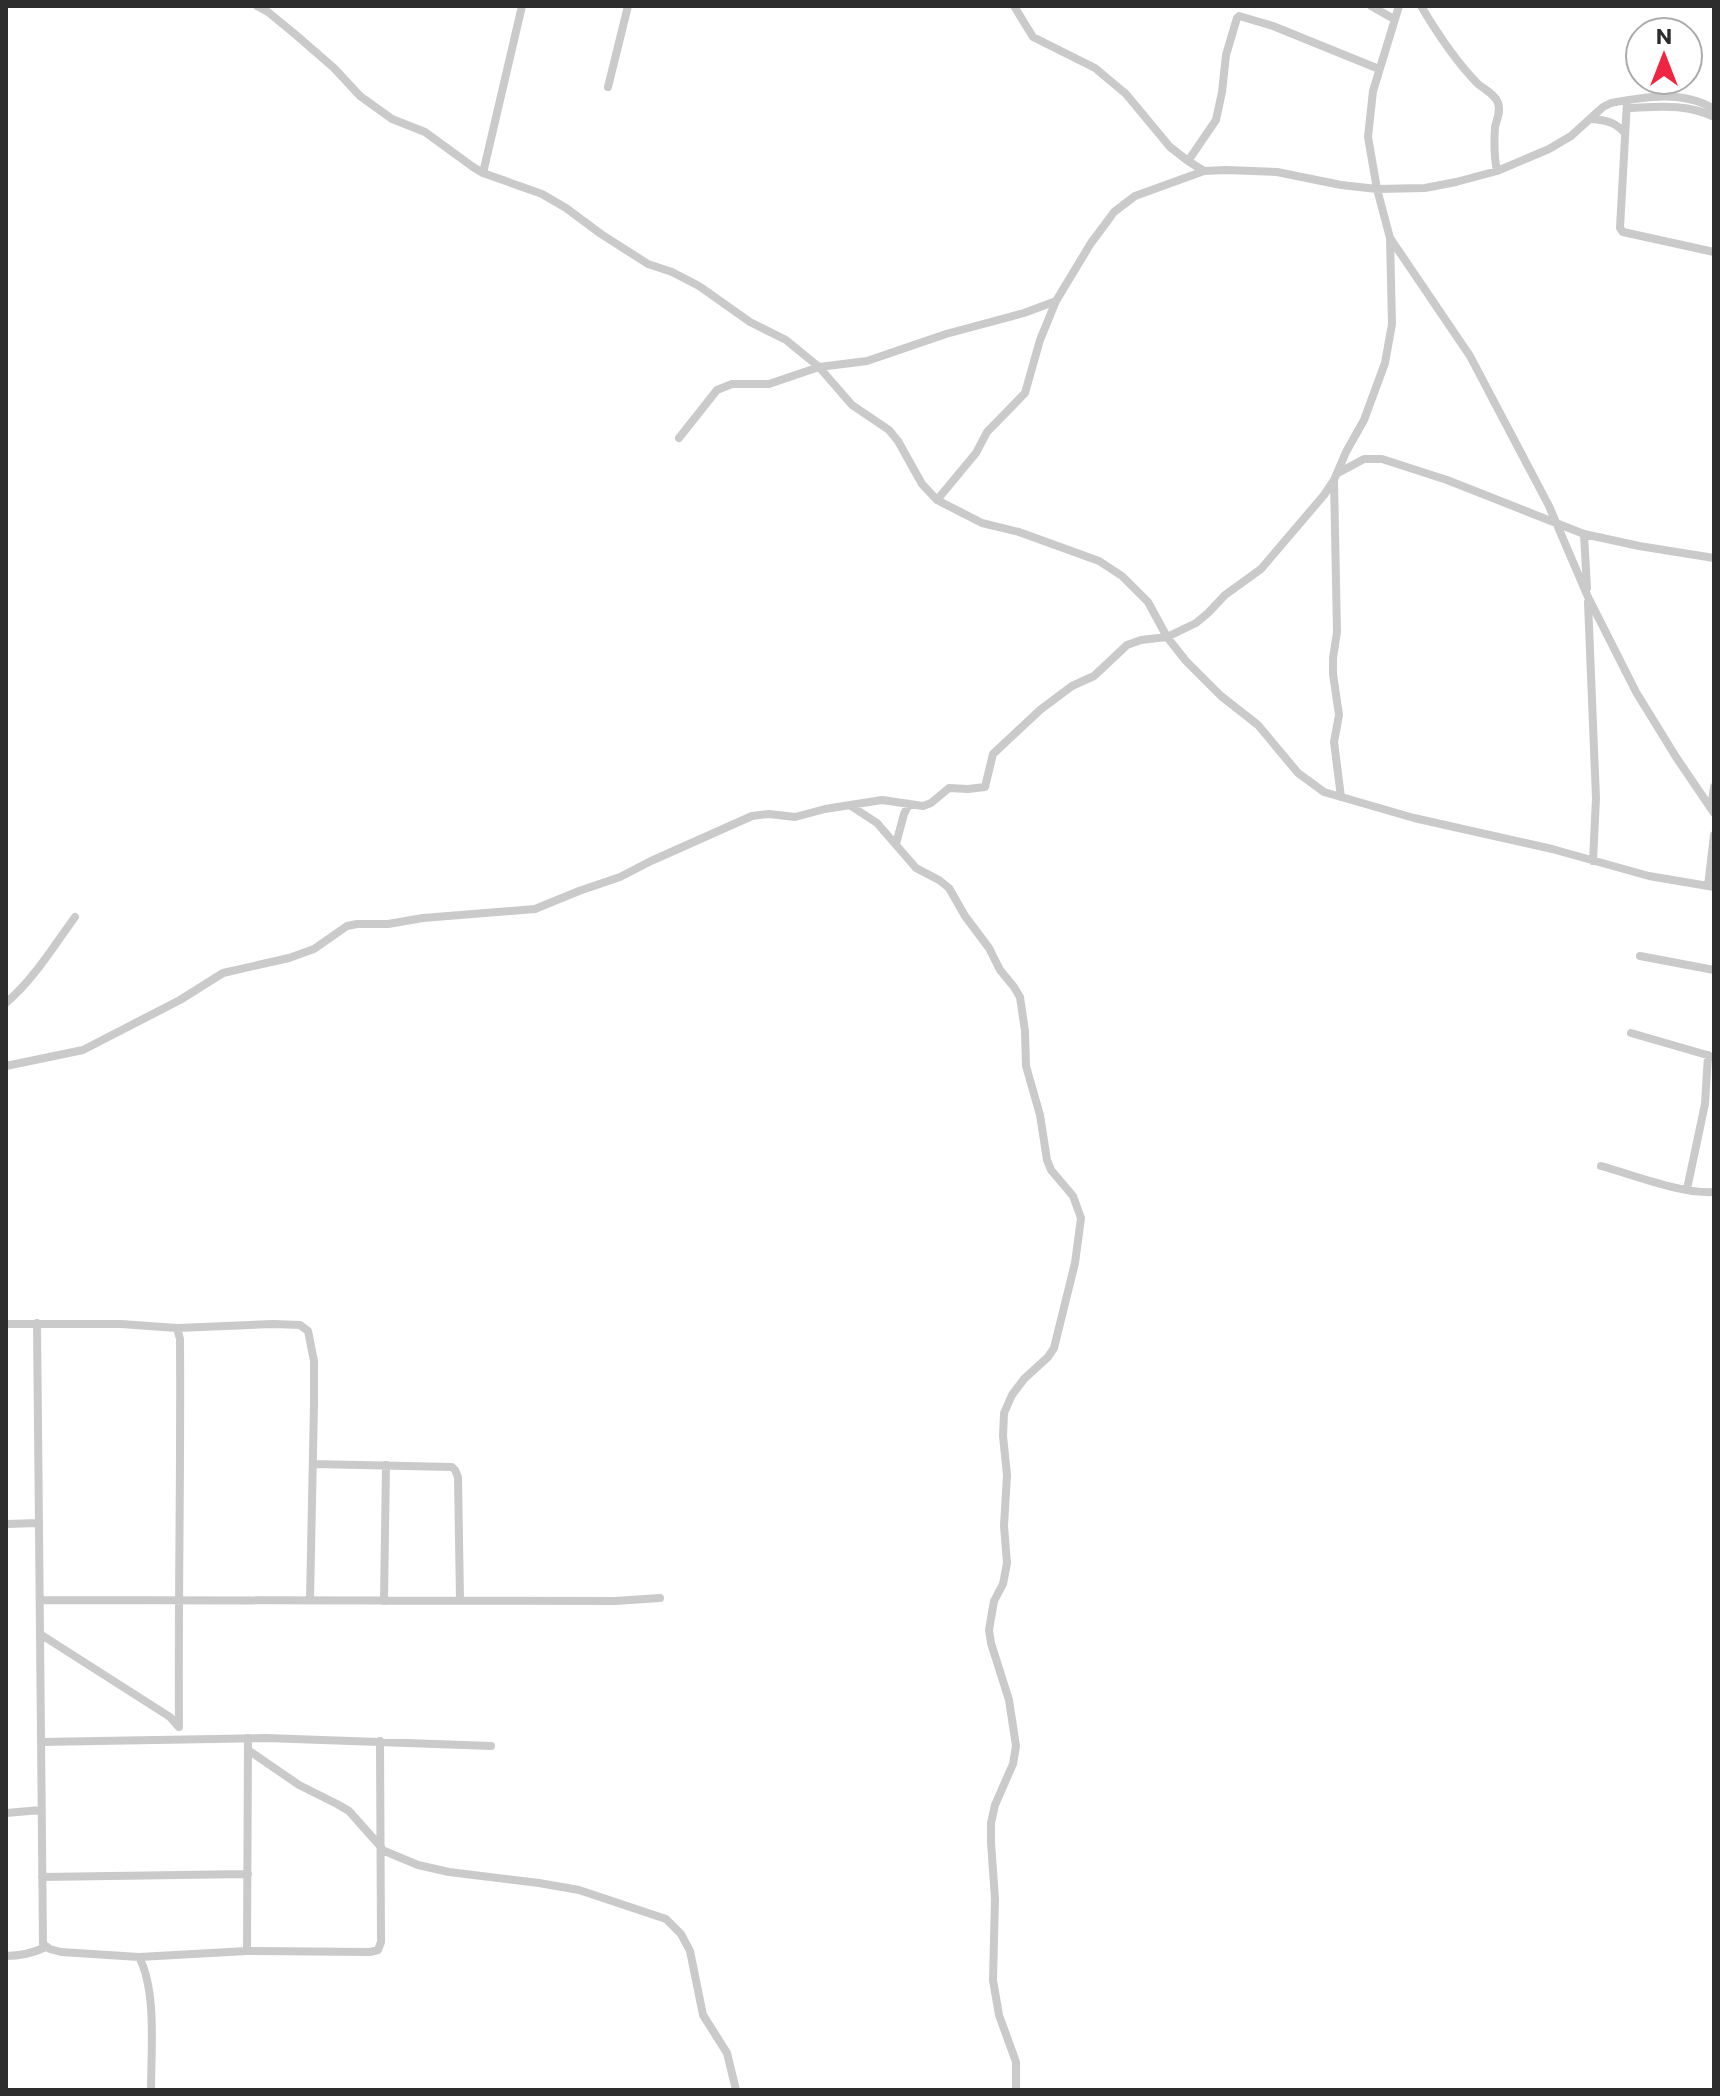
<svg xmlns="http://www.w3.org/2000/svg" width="1720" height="2096" font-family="Commissioner,sans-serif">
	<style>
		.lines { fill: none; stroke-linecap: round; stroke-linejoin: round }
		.street { stroke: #cacaca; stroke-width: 8 }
	</style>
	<rect width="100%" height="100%" fill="#fff"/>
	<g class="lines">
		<path class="street" d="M257 6 268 12 296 35 334 68 360 96 392 119 425 132 473 167 483 173 542 194 566 208 601 234 648 264 672 272 699 286 750 322 786 340 819 367 852 405 889 430 898 441 922 484 937 500 982 523 1019 532 1099 561 1122 576 1148 602 1167 637 1186 661 1221 696 1258 725 1298 773 1324 792 1414 818 1552 849 1649 876 1714 887
			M1014 6 1033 37 1095 68 1126 94 1170 147 1188 161 1204 171
			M1371 6 1394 19
			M1399 6 1373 91 1368 137 1377 189 1390 238 1470 356 1549 506 1588 597 1636 692 1676 757 1714 813
			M1421 6C1437 33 1454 59 1476 82 1483 89 1495 94 1498 103 1501 111 1497 119 1495 127 1494 142 1494 157 1497 171
			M608 87 628 6
			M1627 101 1620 228 1623 232 1714 252
			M1627 108C1657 107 1686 103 1714 117
			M1591 119C1606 120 1615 122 1625 133
			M1188 161 1216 120 1222 92 1226 55 1237 18 1239 16 1273 26 1379 69
			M483 173 522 6
			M679 438 717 390 732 384H769L819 367 867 361 946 334 1024 313 1056 301
			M1338 473 1364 459H1382L1447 480 1584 534 1639 546 1714 558
			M1334 480 1337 632 1333 658V674L1339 715 1334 742 1341 797
			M937 500 976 453 987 432 1025 393 1040 340 1056 301 1091 243 1106 223 1114 212 1135 196 1204 171 1226 170 1277 172 1341 185 1377 189 1425 188 1456 182 1497 171 1549 149 1571 136 1603 107 1611 103C1645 97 1682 90 1714 109
			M1584 534 1587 588
			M1588 602 1596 798 1593 861
			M851 806 877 823 916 868 939 880 949 888 965 916 989 948 1000 970 1014 987 1020 997 1025 1031 1026 1066 1040 1115 1047 1160 1051 1170 1073 1196 1081 1218 1075 1263 1054 1348 1048 1357 1024 1379 1012 1395 1004 1413 1003 1436 1007 1475 1004 1526 1007 1563 1003 1584 994 1601 989 1630 991 1643 1009 1700 1016 1746 1013 1764 995 1805 991 1823V1842L995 1899 993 1980 999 2015 1016 2062V2090
			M1711 807 1714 787
			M896 844 904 814 909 804
			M1708 886 1714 835
			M1640 956 1714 970
			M6 1003C34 979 53 947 75 917
			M1631 1033 1714 1057
			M6 1066 83 1050 180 1000 223 973 289 958 314 949 347 926 357 924H388L423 918 535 909 579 891 620 877 651 861 752 816 769 814 795 817 825 809 882 800 923 806 931 803 949 788 968 789 985 787 993 754 1040 710 1072 686 1094 676 1127 645 1141 640 1167 637 1196 623 1208 613 1225 595 1261 569 1324 495 1334 480 1346 452 1364 420 1385 363 1392 324 1390 238
			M1601 1166C1634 1175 1681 1194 1714 1192
			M1687 1189 1705 1104 1708 1055
			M37 1323 43 1944 50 1949 61 1952 139 1957C157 1991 151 2052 151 2090
			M6 1324H121L177 1328 180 1339C181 1469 178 1598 179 1727
			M177 1328 273 1324 300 1325 308 1331 314 1361V1404L310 1600
			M313 1464 452 1467 455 1470 458 1477 460 1600
			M6 1524 39 1523
			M40 1600 615 1601 660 1598
			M384 1601 386 1465
			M40 1634 170 1717 178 1726
			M41 1742 266 1738 491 1746
			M248 1750 299 1785 337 1804 349 1811 381 1847
			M6 1813 41 1810
			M382 1850 418 1865 449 1872 539 1883 579 1890 666 1919 681 1934 690 1951 703 2015 727 2053 736 2090
			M42 1877 248 1874
			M247 1951 248 1738
			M6 1956C21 1956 33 1953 46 1947
			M139 1957 247 1951 370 1952 378 1950 381 1942 380 1741"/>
	</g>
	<rect width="1720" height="2096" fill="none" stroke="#2d2d2d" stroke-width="16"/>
	<g transform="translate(1664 56)"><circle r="38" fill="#ffffff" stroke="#ababab" stroke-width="2"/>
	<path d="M0-6L14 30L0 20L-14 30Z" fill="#ef2441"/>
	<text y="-12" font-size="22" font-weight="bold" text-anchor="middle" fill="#2d2d2d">N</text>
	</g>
</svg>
